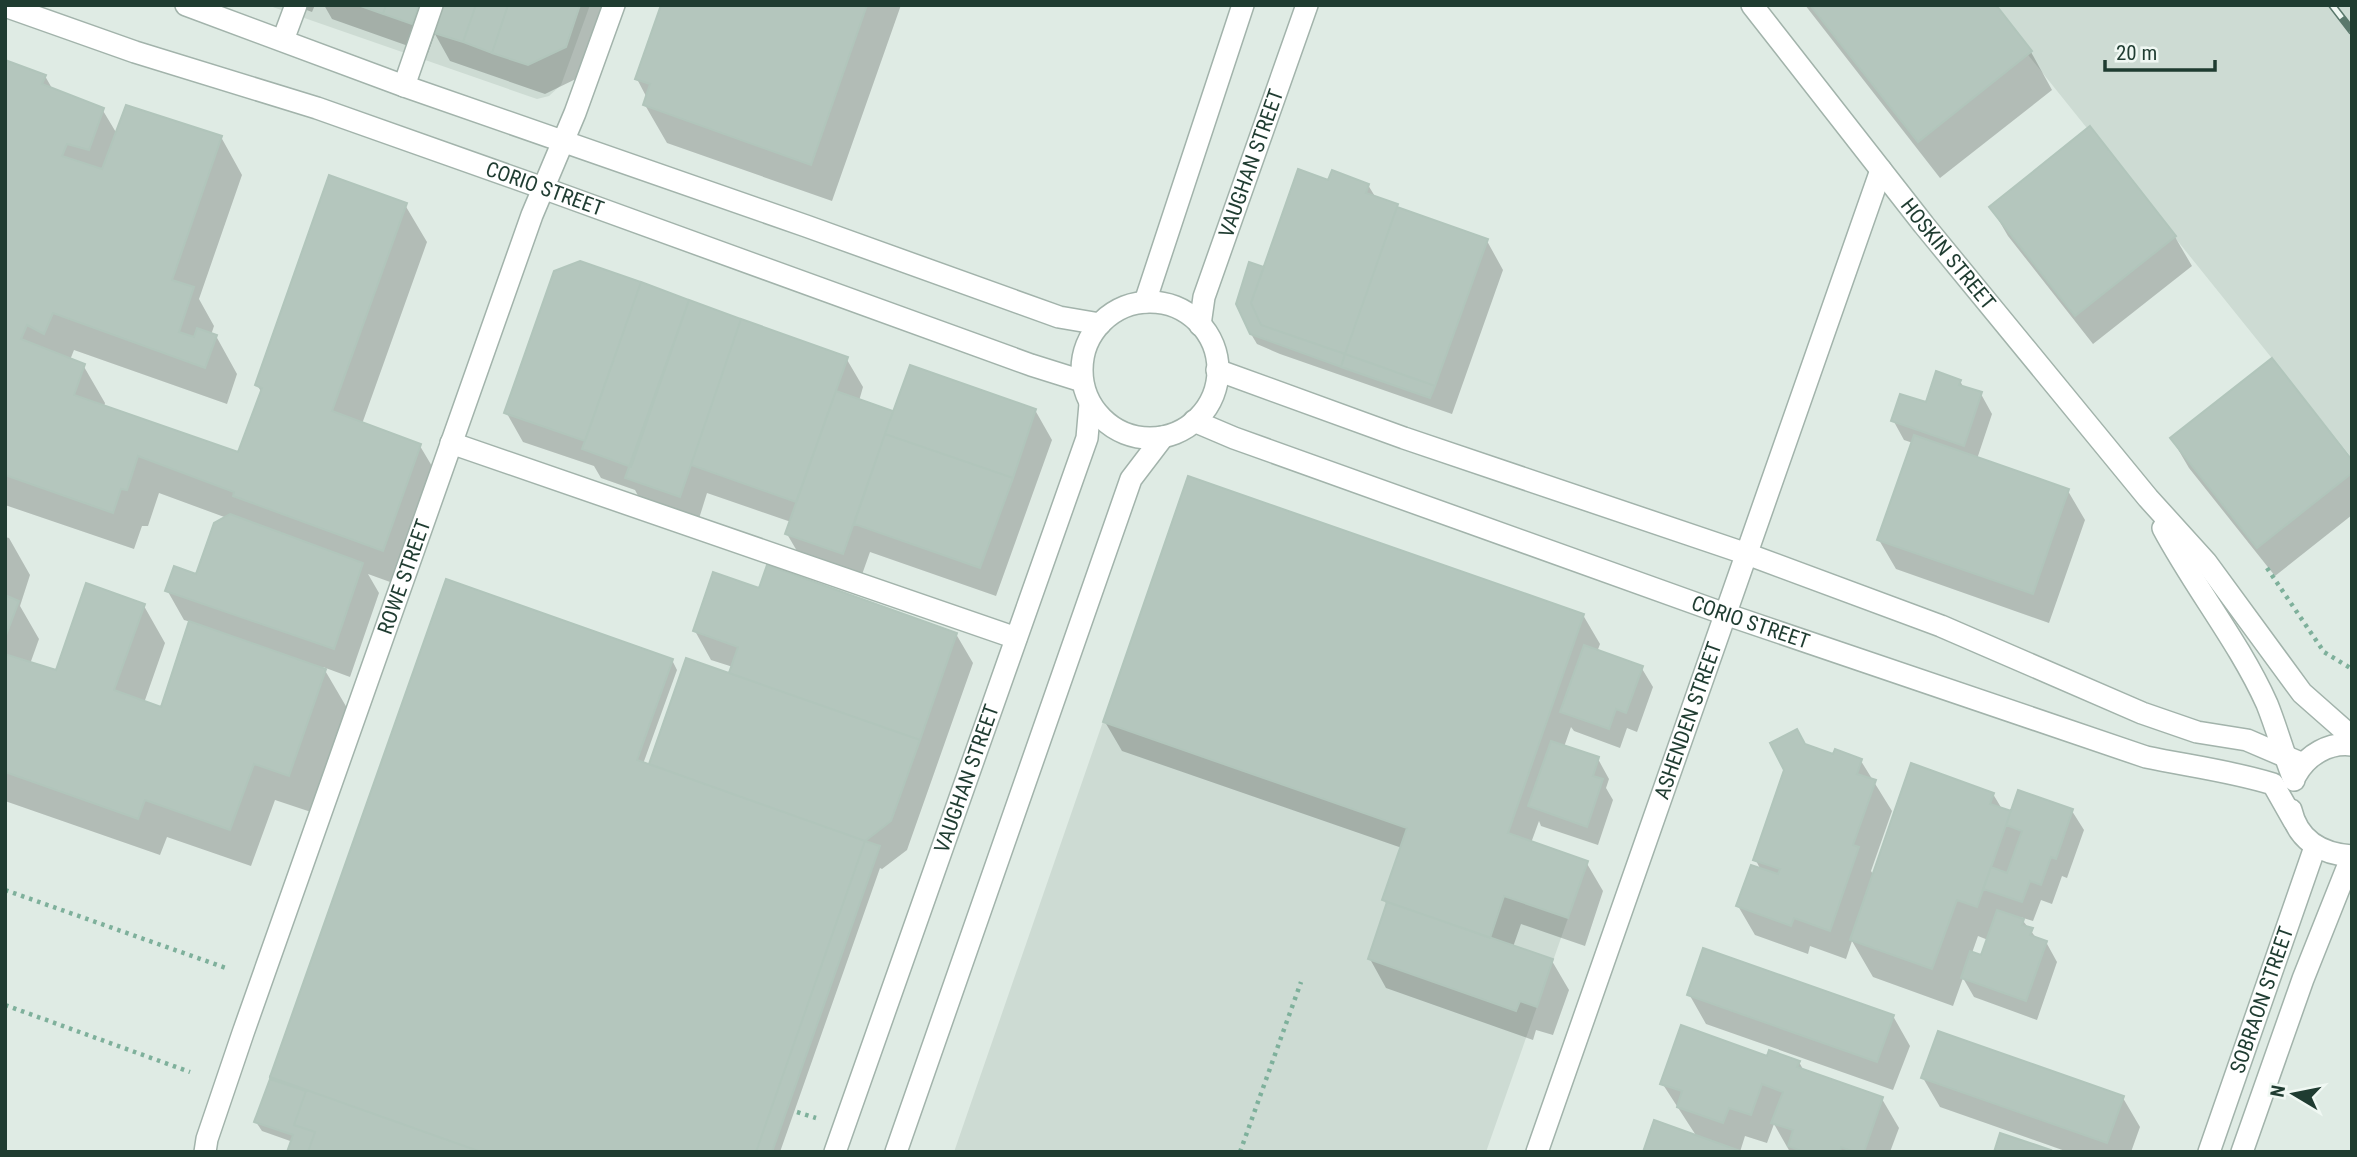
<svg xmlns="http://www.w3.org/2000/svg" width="2357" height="1157" font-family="'Roboto Condensed',sans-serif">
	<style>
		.built { fill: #cddbd3 }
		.shadow { fill: #0003; fill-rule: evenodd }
		.building { fill: #b4c6bd; stroke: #b1c5bb; stroke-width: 2 }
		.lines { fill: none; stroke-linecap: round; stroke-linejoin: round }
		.minor-casing { stroke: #a2b3ab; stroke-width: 24 }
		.path { stroke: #7eb09b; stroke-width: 4.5; stroke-dasharray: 3.5 5; stroke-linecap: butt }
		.minor { stroke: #fff; stroke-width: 21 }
		.rail-casing { stroke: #5a786c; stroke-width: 8 }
		.rail { stroke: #f0f8f3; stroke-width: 5; stroke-dasharray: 16; stroke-linecap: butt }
		.labels { text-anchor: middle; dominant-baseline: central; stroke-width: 5; stroke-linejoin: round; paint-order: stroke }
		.street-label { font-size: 21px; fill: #1f3c31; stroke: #f0f8f3 }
	</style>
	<rect width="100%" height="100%" fill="#dfebe4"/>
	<path class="built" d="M267 5H590L561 85 549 96 537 99Z
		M1988 5H2352V458Z
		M1188 476 1584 614 1508 833 1588 861 1486 1152H954Z"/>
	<path class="shadow" d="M293 5H315L312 12Z
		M324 5H607L582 76 545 94 450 61 435 34 428 53 332 19Z
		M663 5H901L832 201 667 143 645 105 647 98 637 79Z
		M1805 5H1994L2031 52 2052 90 1940 178Z
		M5 62 45 76 53 90 102 109 117 134 221 137 242 175 199 299 214 326 211 335 216 336 237 374 227 404 74 350 70 360 83 365 105 403 104 407 239 455 262 393 257 385 405 205 427 242 362 424 420 446 442 483 404 587 368 574 379 593 350 677 323 667 347 708 311 812 275 800 251 866 167 837 160 855 5 801V537L9 538 30 575 20 606 39 639 30 664 57 672 144 606 165 643 144 703 162 709 191 622 184 620 167 590 197 577 227 518 159 493 148 526H142L134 549 5 505Z
		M2090 129 2175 237 2192 266 2093 344 2008 236 1991 207Z
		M1329 182 1368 185 1376 198 1397 206 1399 210 1487 241 1503 270 1452 414 1280 354 1257 344 1251 334 1264 271Z
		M580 263 846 358 863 387 859 401 894 413 1035 410 1052 440 996 596 870 552 859 583 804 563 787 534 791 522 707 493 697 525 644 507 635 490 601 478 594 466 523 442 506 412Z
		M1960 381 1964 388 1981 394 1992 414 1977 459 2068 491 2085 520 2049 623 1896 569 1879 540 1913 443 1904 440 1893 420 1927 404Z
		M2172 439 2352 463V515L2275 576 2189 468Z
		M760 591 956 634 973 663 907 850 882 869 880 868 780 1152H289L293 1142 262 1131 256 1122 672 660 677 670 643 764 653 767 650 764 730 675 733 667 711 660 695 631Z
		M1583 615 1600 644 1597 652 1641 667 1653 687 1637 732 1627 728 1620 748 1574 731 1571 727 1564 747 1598 759 1609 779 1606 788 1613 800 1598 845 1541 826 1539 821 1531 843 1586 862 1603 891 1585 946 1521 924 1513 947 1552 961 1569 990 1553 1035 1536 1030 1533 1040 1386 988 1370 959 1388 906 1384 900 1402 848 1122 751 1105 722Z
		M1805 745 1834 756 1861 761 1892 811 1871 871 1874 876 1993 794 2002 809 2010 812 2072 811 2084 830 2067 878 2062 876 2052 904 2041 900 2033 921 2020 917 2037 939 2046 942 2057 962 2037 1020 1974 997 1963 978 1953 1006 1873 977 1852 941 1846 959 1810 946 1808 954 1755 935 1738 906 1761 870 1755 859ZM1978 936 1988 940 1982 957 1972 953Z
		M1689 994 1893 1016 1910 1046 1893 1090 1706 1024Z
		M1768 1058 1799 1062 1804 1071 1882 1099 1899 1128 1890 1152H1790L1774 1124 1767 1143 1745 1136 1740 1152 1697 1137 1662 1083Z
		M1923 1078 2123 1098 2140 1127 2131 1152H2068L1940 1107Z"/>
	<path class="building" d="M358 5H386L383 14Z
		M386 5H419L412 24 383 14Z
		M440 5H476L463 42 431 32Z
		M476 5H508L492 53 463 42Z
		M508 5H580L566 47 528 65 492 53Z
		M661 5H867L811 165 643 105 650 84 635 79Z
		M1810 5H1996L2032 51 1918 142Z
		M5 60 46 75 42 84 104 108 89 150 67 144 62 156 102 169 126 105 222 136 172 280 194 287 179 332 194 337 197 328 217 335 205 368 53 313 44 334 27 325 21 339 85 364 74 395 238 452 262 388 255 385 329 175 407 203 332 411 421 444 383 551 233 496 234 492 138 456 127 490 121 489 113 513 5 475Z
		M2090 126 2176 236 2075 316 1989 207Z
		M1298 169 1328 180 1332 170 1369 184 1366 193 1398 204 1345 354 1261 325 1251 303Z
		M1397 207 1488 239 1435 386 1345 354Z
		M580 261 641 282 585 441 504 413 554 271Z
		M1249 262 1264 267 1251 303 1261 325 1345 354 1341 367 1250 334 1236 304Z
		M641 282 689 300 631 467 582 449Z
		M689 300 741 319 680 497 625 478Z
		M741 319 848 357 796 502 691 465Z
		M1345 354 1435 386 1430 398 1341 367Z
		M2272 358 2352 460V473L2257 548 2170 438Z
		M910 365 1036 409 1013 478 885 434Z
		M1936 371 1961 380 1959 385 1982 392 1964 446 1891 421 1900 394 1926 402Z
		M836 391 893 411 843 554 785 534Z
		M885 434 1013 478 980 568 854 524Z
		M1914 435 2069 489 2033 594 1877 540Z
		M1188 476 1584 614 1508 833 1588 861 1568 918 1504 896 1490 938 1382 900 1407 828 1103 722Z
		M230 514 363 563 334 649 165 591 174 566 196 574 214 523Z
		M767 565 957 633 920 740 729 673 738 647 693 631 713 572 759 588Z
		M446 579 673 659 637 760 865 841 756 1152H481L270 1077Z
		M86 583 145 604 114 690 161 707 189 621 326 669 289 776 254 764 230 830 145 800 138 819 5 772V654L56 670Z
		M5 595 19 601 5 638Z
		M1584 645 1643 666 1626 713 1616 709 1609 729 1560 712Z
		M686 658 920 740 891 821 865 841 649 764Z
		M1797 729 1805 744 1833 754 1835 749 1862 759 1857 774 1876 780 1853 845 1859 847 1830 931 1794 918 1791 926 1736 906 1751 865 1778 874 1780 869 1753 860 1784 770 1770 743Z
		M1551 741 1599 757 1593 776 1603 779 1587 827 1528 806Z
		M1911 763 1994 793 1990 804 2011 811 1977 907 1957 900 1932 969 1850 940Z
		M2018 790 2073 809 2056 859 2051 857 2041 885 2030 881 2022 902 1983 889 1991 867 2007 873 2022 831 2006 825Z
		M865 841 880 846 772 1152H756Z
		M1387 902 1553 959 1537 1007 1520 1001 1516 1011 1368 959Z
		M1997 910 2024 919 2022 925 2033 928 2030 935 2047 941 2026 1001 1961 978 1970 951 1981 955Z
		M1703 948 1894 1015 1877 1062 1687 995Z
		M1681 1025 1767 1056 1769 1050 1800 1061 1797 1067 1883 1097 1864 1152H1854L1841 1147 1840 1152H1804L1788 1146 1793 1130 1771 1123 1783 1092 1762 1084 1751 1115 1729 1108 1723 1123 1677 1107 1682 1091 1660 1084Z
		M1938 1031 2124 1096 2107 1143 1921 1078Z
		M270 1077 481 1152H308L315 1132 294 1125 306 1091 270 1079Z
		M270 1079 306 1091 294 1125 315 1132 308 1152H287L293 1135 254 1122Z
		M1654 1120 1743 1152H1643Z
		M2000 1133 2051 1150 2050 1152H1994Z"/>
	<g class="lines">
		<g class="minor-casing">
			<g id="minor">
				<path d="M186 5 404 86 806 226 1059 317 1100 324"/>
				<path id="s1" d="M1752 5 1924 225 2148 498 2206 562 2302 693 2352 737"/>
				<path id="s2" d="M5 6 135 52 317 108 543 188 1031 365 1082 381"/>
				<path d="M283 40 296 5"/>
				<path d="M404 86 432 5"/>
				<path d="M1145 302 1243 5"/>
				<circle cx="1150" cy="370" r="68"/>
				<path id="s3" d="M1200 325 1204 297 1307 5"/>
				<path d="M1217 370 1404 438 1747 554 1941 626 2142 713 2197 732 2247 740 2303 764"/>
				<path id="s4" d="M1194 421 1234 438 1725 614 2146 757C2189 766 2231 771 2273 784L2294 821"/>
				<path d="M451 443 1016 638"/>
				<path d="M2163 528C2195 588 2239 642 2267 704 2277 729 2284 755 2294 780"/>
				<path d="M2296 775C2307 755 2329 742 2352 745"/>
				<path d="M2291 810C2298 841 2322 854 2352 856"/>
				<path id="s5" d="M205 1152 207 1139 243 1033 532 215 575 113 614 5"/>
				<path id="s6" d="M835 1152 1087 438 1090 404"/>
				<path d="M896 1152 1131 479 1163 437"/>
				<path id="s7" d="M1537 1152 1881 170"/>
				<path id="s8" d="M2209 1152 2315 847"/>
				<path d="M2242 1152 2303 979 2352 856"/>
			</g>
		</g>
		<path class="path" d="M2267 568 2324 652 2352 669
			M5 890 226 968
			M5 1005 190 1072
			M797 1112 816 1118
			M1240 1152 1301 982"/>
		<use href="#minor" class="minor"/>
		<g class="rail-casing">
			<path id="rail" d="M2332 5 2352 31"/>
		</g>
		<use href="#rail" class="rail"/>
	</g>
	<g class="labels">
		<g class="street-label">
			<text stroke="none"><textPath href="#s3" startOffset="170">VAUGHAN STREET</textPath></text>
			<text stroke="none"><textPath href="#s2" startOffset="570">CORIO STREET</textPath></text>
			<text stroke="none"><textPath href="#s1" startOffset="317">HOSKIN STREET</textPath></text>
			<text stroke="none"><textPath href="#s5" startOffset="609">ROWE STREET</textPath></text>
			<text stroke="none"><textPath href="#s4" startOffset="592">CORIO STREET</textPath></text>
			<text stroke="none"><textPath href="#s7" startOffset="457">ASHENDEN STREET</textPath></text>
			<text stroke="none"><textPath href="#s6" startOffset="396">VAUGHAN STREET</textPath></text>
			<text stroke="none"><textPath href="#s8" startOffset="161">SOBRAON STREET</textPath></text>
		</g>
	</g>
	<rect width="2357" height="1157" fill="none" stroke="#1f3c31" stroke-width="14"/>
	<g transform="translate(2294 1094) rotate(280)" stroke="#f0f8f3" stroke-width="5" paint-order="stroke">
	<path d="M0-5L12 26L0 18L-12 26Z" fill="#1f3c31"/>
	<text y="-10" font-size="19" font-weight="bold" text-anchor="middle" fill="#1f3c31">N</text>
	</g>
	<path d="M2105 60v10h110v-10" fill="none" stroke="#1f3c31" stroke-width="3.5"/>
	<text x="2116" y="60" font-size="21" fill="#1f3c31" stroke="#f0f8f3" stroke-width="5" paint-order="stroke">20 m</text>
</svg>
